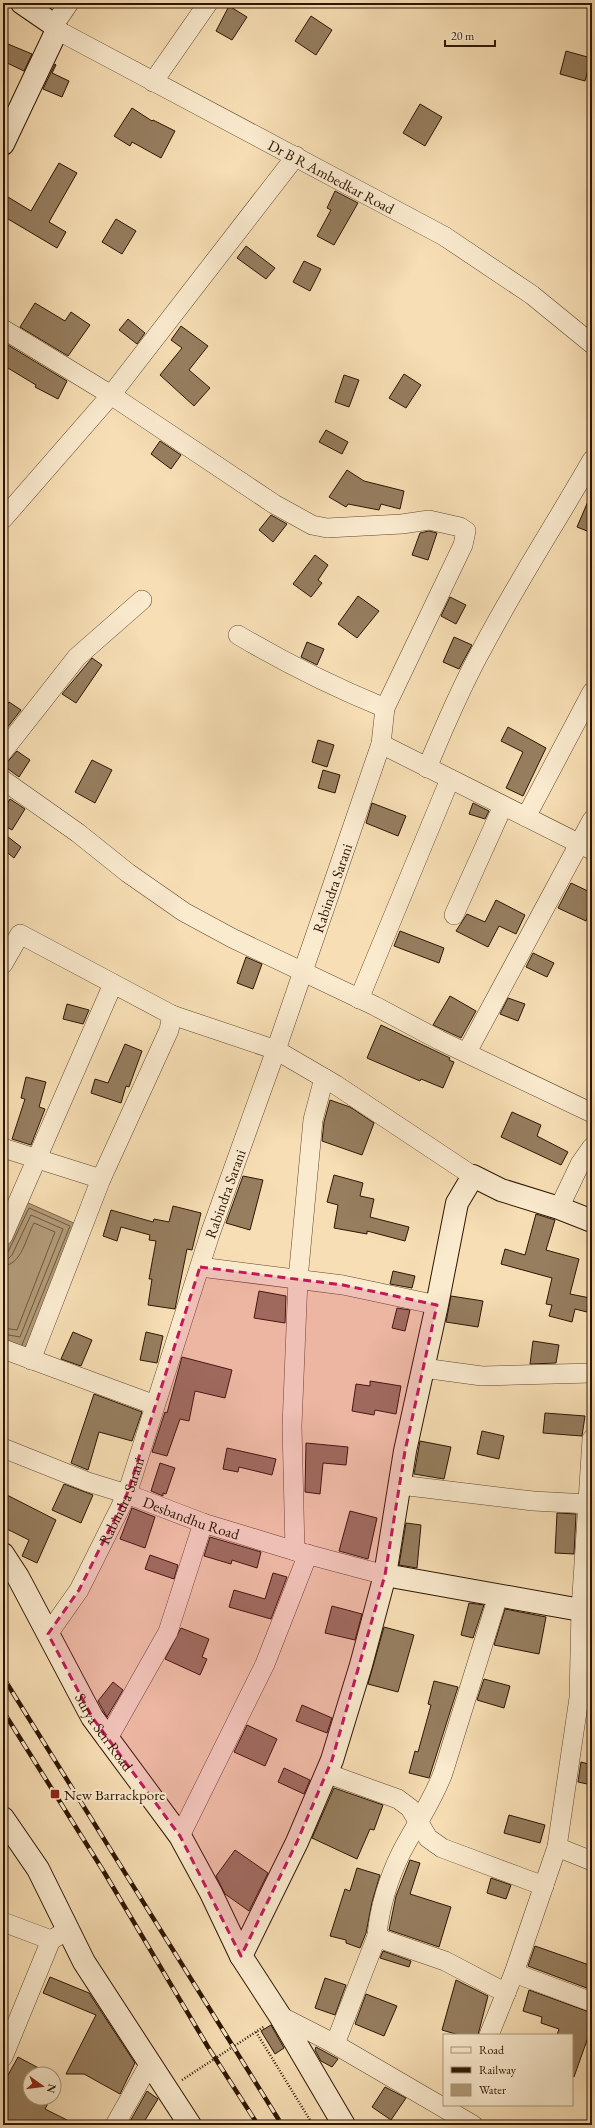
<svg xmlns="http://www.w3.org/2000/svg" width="595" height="2128" font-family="'EB Garamond',serif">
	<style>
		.water { fill: #b29a77; stroke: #7d6548 }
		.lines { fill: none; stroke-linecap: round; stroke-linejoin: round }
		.shore { stroke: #70583c; stroke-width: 1 }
		.building { fill: #967e5f; stroke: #2d1502 }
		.street-casing { stroke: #60472e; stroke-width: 20 }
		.secondary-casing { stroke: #2d1502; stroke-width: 24 }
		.path { stroke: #2d1502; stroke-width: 2.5; stroke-dasharray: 1 2; stroke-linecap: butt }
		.street { stroke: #faeace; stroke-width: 19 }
		.secondary { stroke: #faeace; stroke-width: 22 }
		.rail-casing { stroke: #2d1502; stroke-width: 4.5 }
		.rail { stroke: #faeace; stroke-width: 3; stroke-dasharray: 9; stroke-linecap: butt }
		.marked { fill: #c2185b; fill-opacity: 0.2; stroke: #c2185b; stroke-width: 3; stroke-dasharray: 8 5; stroke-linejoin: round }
		.poi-dot { fill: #8f2418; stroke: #faeace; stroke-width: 1.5 }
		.labels { text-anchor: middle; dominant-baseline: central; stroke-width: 4; stroke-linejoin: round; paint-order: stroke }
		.street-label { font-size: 15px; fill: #2d1502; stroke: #faeace }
		.poi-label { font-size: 15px; fill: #2d1502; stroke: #faeace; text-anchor: start }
	</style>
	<rect width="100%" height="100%" fill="#f7deb4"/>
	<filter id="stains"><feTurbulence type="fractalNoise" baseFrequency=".005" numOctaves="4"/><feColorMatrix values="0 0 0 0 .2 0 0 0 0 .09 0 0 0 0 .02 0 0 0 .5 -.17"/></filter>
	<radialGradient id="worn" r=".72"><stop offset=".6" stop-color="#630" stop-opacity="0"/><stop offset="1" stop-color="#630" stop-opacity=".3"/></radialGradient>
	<path class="water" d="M26 1202 76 1224 24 1351 3 1343V1255Z"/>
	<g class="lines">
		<path class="shore" d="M3 1255 8 1252 29 1208 70 1226 22 1345
			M3 1260 8 1259 12 1255 31 1215 63 1229 20 1337 3 1334
			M3 1266C22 1265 26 1237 34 1223L55 1232 17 1330 3 1328"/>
	</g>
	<path class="building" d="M229 6 247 17 232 40 216 31Z
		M311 16 332 30 316 55 295 41Z
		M8 44 32 54 24 71 3 61V55Z
		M566 51 591 58 585 81 560 74Z
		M55 64 56 65 52 73 69 81 62 97 43 89Z
		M420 104 442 117 425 146 403 133Z
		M132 108 152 121 153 120 175 131 161 158 132 142 130 146 114 136Z
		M59 163 77 173 49 222 66 232 57 248 3 216V194L31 211Z
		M335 191 358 203 334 245 317 236 331 210 327 208Z
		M116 219 136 231 122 254 102 242Z
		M246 246 275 268 266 279 237 258Z
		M304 261 321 269 310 291 293 282Z
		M35 303 65 321 71 312 90 325 68 356 20 327Z
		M128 319 145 333 137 344 119 330Z
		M181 326 208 346 189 370 210 388 194 406 160 375 182 348 171 340Z
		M3 342 67 381 58 399 35 387 36 385 3 365Z
		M404 374 421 385 406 408 389 398Z
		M344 375 359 380 349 407 335 402Z
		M326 430 348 442 342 454 319 442Z
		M160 441 181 455 171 469 151 454Z
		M347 470 364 481 404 491 400 509 381 504 379 510 348 504 346 507 329 497Z
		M592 492V533L577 527Z
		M271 515 287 524 273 542 259 530Z
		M429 531 437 533 428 560 412 555 420 533Z
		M315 555 328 565 318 580 322 583 311 597 293 584Z
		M358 596 379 611 357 638 338 624Z
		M450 597 466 605 456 624 441 616Z
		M454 637 472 645 459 669 443 662Z
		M307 642 324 649 317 665 301 657Z
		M92 658 102 665 76 703 62 694Z
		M9 702 21 710 3 733V711Z
		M508 727 546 748 523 796 506 788 523 752 501 741Z
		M318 740 334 745 327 767 312 762Z
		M17 751 30 760 19 777 4 766Z
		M92 760 112 770 95 803 75 792Z
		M323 770 340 775 335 793 318 788Z
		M10 799 25 809 12 830 3 825V811Z
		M372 803 406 816 398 836 366 823Z
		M473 803 489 811 485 819 469 814Z
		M3 833 21 847 14 858 3 849Z
		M571 883 592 893V908L586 921 558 908Z
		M496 900 525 915 516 934 499 926 488 947 456 931 467 914 485 922Z
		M400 931 444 948 439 963 394 946Z
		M533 953 554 963 547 977 526 967Z
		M246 957 262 964 253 989 237 983Z
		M450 996 476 1011 461 1038 433 1025Z
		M508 998 525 1004 518 1021 500 1014Z
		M67 1004 89 1010 83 1024 63 1019Z
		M381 1025 450 1058 449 1060 454 1062 443 1088 421 1079 420 1081 367 1058Z
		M125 1044 142 1051 129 1087 126 1086 121 1103 91 1093 95 1079 108 1083Z
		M26 1077 46 1082 39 1107 45 1109 31 1145 12 1139 25 1099 21 1098Z
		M330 1100 350 1107 374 1123 362 1155 322 1141 324 1122Z
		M512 1112 541 1125 537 1136 568 1152 561 1165 501 1137Z
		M334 1175 363 1183 360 1196 374 1199 370 1217 409 1227 405 1241 367 1231V1234L334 1228 338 1205 327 1202Z
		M243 1176 263 1180 250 1230 226 1223Z
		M173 1206 201 1213 192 1250 187 1249 175 1309 148 1305 152 1279H149L156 1241 149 1240 150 1235 121 1227 117 1241 103 1236 111 1210 153 1222 154 1219 169 1222Z
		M536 1214 555 1220 546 1250 579 1259 570 1294 590 1298 587 1312 575 1309 572 1322 549 1316 552 1305 546 1304 552 1278 501 1264 505 1249 525 1255Z
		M393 1271 415 1276 412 1288 390 1284Z
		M259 1291 286 1296 285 1323 254 1318Z
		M451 1296 483 1301 478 1327 446 1322Z
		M397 1308 410 1310 405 1331 392 1328Z
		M73 1332 92 1340 81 1366 61 1359Z
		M146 1332 163 1336 157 1363 140 1360Z
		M533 1341 559 1345 556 1363 530 1364Z
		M182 1357 232 1370 225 1398 195 1391 189 1421 180 1419 167 1456 152 1452 165 1412 167 1413Z
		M370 1381 401 1386 396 1414 375 1410 374 1415 352 1411 356 1384 370 1386Z
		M94 1394 142 1412 132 1441 99 1432 88 1470 71 1463Z
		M545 1413 585 1416 582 1436 543 1433Z
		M482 1431 504 1436 499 1459 477 1454Z
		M420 1441 451 1447 444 1479 414 1474Z
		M306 1443 348 1447 346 1465 323 1463 320 1494 305 1492Z
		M227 1448 276 1459 272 1475 239 1467 238 1472 223 1469Z
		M160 1463 175 1468 166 1494 163 1493V1496L151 1491Z
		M64 1484 93 1495 81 1523 52 1510Z
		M3 1493 56 1520 37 1563 22 1556 29 1540 3 1527Z
		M132 1508 155 1517 145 1548 120 1539Z
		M350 1511 377 1518 368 1559 339 1551Z
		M557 1513 576 1514 574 1554 555 1553Z
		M406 1523 421 1525 417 1568 399 1565Z
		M210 1537 261 1552 257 1568 232 1560 231 1564 204 1556Z
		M150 1555 178 1565 174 1579 145 1569Z
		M273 1573 287 1577 271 1619 229 1607 234 1590 265 1599Z
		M469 1603 484 1605 473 1638 461 1635Z
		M332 1606 362 1614 355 1640 325 1633Z
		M505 1609 546 1617 539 1654 494 1645Z
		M384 1627 414 1635 398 1692 368 1684Z
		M181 1628 209 1639 202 1657 207 1659 200 1675 165 1659Z
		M484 1679 510 1686 504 1708 477 1700Z
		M434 1681 458 1687 429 1778 409 1773 415 1751 418 1752 431 1705 428 1704Z
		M113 1682 123 1690 107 1717 98 1701Z
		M302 1705 332 1718 327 1733 296 1721Z
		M247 1725 277 1739 265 1766 234 1752Z
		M581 1762 592 1765V1785L578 1782Z
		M284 1768 310 1780 304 1794 278 1782Z
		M334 1788 383 1805 374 1830 370 1829 357 1859 312 1838Z
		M509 1815 545 1825 540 1843 504 1833Z
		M235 1850 268 1873 249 1911 225 1894 216 1876Z
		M410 1860 420 1863 410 1894 451 1907 439 1947 389 1930 396 1896Z
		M357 1868 380 1875 372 1902 366 1933 360 1948 346 1943V1940L330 1936 345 1889 350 1891Z
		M491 1878 511 1885 506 1899 487 1893Z
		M535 1946 592 1966V1990L528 1966Z
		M383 1951 411 1961 409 1967 380 1958Z
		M50 1977 89 1993 135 2063 120 2094 84 2074H66L96 2015 43 1993Z
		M325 1978 346 1985 335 2015 315 2008Z
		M456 1980 488 1996 478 2035H459L442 2030Z
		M529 1990 592 2013V2026L574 2077 572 2076V2035H557L559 2029 541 2023 542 2017 523 2011Z
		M366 1994 397 2006 384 2036 355 2024Z
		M271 2025 284 2048 275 2054 261 2031Z
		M316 2047 338 2059 332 2067 321 2061 315 2050Z
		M18 2057 50 2074H30V2098H51L45 2109 77 2125H3V2084Z
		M385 2087 406 2098 391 2120 372 2107Z
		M147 2091 158 2099 142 2125H128Z"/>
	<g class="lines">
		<g class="street-casing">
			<g id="street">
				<path d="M54 25 69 3"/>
				<path id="s1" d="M57 30 444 236 532 295 592 344"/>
				<path d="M153 82 208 3"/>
				<path d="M3 329 111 395 274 504 312 525 327 528 402 524 429 520 460 527 466 531 463 545 385 708 381 744 592 850"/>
				<path d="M3 519 111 395 296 156"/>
				<path d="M238 635C287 664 331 686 385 708"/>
				<path d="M3 751 77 657 142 600"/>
				<path d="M427 768C444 727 461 687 482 649 516 584 556 523 592 460"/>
				<path d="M3 780 78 833 128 873 184 912 232 938 375 1006 439 1040 592 1113"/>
				<path d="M526 817 592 692"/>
				<path d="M454 915 503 806"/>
				<path d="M3 964 20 934 172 1015 169 1030 101 1179 31 1360"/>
				<path d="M359 999 450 779"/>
				<path d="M172 1015 276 1050 336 1085 473 1176"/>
				<path d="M467 1052 592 820"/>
				<path d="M3 1148 101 1179"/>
				<path d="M559 1208 580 1164 592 1147"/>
				<path d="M3 1236 113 984"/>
				<path d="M200 1267 343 1285 437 1305"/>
				<path d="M3 1349 155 1405"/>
				<path d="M423 1368 482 1376 592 1373"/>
				<path id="s2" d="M3 1448 88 1482 127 1494 203 1523 295 1551 385 1575"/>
				<path d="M400 1485 533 1501 588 1504"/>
				<path d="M295 1551 292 1426 298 1279 313 1120 324 1078"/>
				<path d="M498 1596 443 1773C432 1802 415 1826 401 1853 389 1877 379 1909 377 1936L384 1940 445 1961 506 1993"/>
				<path id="s3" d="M48 1634 79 1590 127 1494 210 1234 276 1050 381 744"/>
				<path d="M107 1740 168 1632 203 1523"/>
				<path d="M326 1773 398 1799 410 1808 428 1838 442 1848 544 1886"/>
				<path d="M180 1836 265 1664 308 1554"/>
				<path d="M557 1847 592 1861"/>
				<path d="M3 1922 51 1940 63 1933"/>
				<path d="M514 1973 592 2002"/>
				<path d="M280 2016 331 2042 473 2125"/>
				<path d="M489 2035 514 1973 557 1847 579 1698 581 1610 592 1439"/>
				<path d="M335 2044 377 1936"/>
				<path d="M3 2057 51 1940"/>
				<path d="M115 2125 150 2063"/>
			</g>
		</g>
		<g class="secondary-casing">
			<g id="secondary">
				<path d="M3 144 57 30 54 25 22 3"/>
				<path id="s4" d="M3 1554 18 1577 92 1717 180 1836 211 1893 241 1956 280 2016 344 2125"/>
				<path d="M385 1575 592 1612"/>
				<path d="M3 1818 38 1869 84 1962 190 2125"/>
				<path d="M241 1956 297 1842 332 1760 361 1665 385 1575 405 1451 437 1305 457 1203 473 1176 501 1190 559 1208 592 1221"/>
			</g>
		</g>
		<path class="path" d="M256 2032 313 2125
			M182 2080 265 2026"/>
		<use href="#street" class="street"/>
		<use href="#secondary" class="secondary"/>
		<g class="rail-casing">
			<path id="rail" d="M3 1677 282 2125
				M3 1711 104 1872 208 2047 258 2125"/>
		</g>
		<use href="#rail" class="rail"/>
	</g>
	<path class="marked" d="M200 1267 343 1285 437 1305 405 1451 385 1575 332 1760 297 1842 241 1956 180 1836 92 1717 48 1634 79 1590 127 1494Z"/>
	<rect class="poi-dot" x="50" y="1789" width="10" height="10" rx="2"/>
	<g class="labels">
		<g class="street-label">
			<text stroke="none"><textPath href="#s1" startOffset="311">Dr B R Ambedkar Road</textPath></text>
			<text stroke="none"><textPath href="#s3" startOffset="801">Rabindra Sarani</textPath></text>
			<text stroke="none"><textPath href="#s3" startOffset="477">Rabindra Sarani</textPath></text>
			<text stroke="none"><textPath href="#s3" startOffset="153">Rabindra Sarani</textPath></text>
			<text stroke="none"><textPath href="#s2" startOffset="201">Desbandhu Road</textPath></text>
			<text stroke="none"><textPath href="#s4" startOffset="205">Surya Sen Road</textPath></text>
		</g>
		<g class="poi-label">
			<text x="64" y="1794">New Barrackpore</text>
		</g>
	</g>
	<rect width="595" height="2128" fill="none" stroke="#f7deb4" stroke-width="16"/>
	<rect x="4" y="4" width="587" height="2120" fill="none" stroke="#2d1502" stroke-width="2"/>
	<rect x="8" y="8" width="579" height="2112" fill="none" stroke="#2d1502"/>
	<rect x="443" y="2034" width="130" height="72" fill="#faeace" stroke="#a8957c"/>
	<rect x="451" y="2047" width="20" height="6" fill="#faeace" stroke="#a8957c"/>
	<text x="479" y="2054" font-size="12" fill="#2d1502">Road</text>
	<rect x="451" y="2067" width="20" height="6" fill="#2d1502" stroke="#a8957c"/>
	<text x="479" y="2074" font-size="12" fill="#2d1502">Railway</text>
	<rect x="451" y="2084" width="20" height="12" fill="#b29a77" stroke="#a8957c"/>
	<text x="479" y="2094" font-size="12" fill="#2d1502">Water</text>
	<g transform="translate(42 2086) rotate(104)"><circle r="19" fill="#faeace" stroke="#a8957c"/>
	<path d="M0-3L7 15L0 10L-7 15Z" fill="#8f2418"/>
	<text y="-6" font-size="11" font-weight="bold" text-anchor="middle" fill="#2d1502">N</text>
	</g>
	<path d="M445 40v6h50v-6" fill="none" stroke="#2d1502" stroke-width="2"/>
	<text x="451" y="40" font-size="12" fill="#2d1502" stroke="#faeace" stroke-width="3" paint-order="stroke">20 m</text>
	<rect width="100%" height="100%" filter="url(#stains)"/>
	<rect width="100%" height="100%" fill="url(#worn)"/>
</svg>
